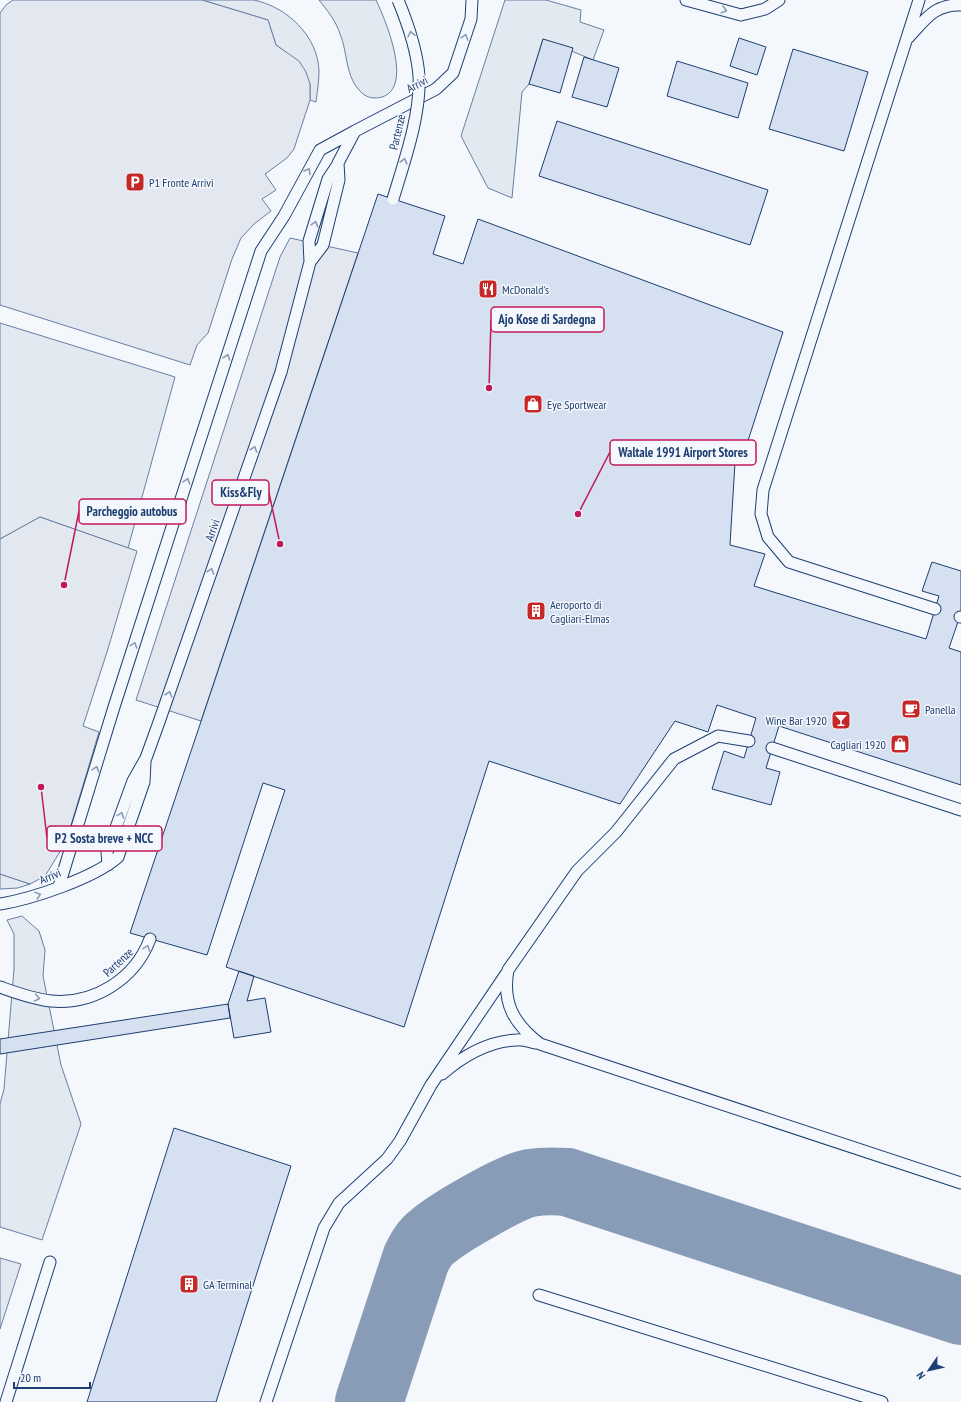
<svg xmlns="http://www.w3.org/2000/svg" width="961" height="1402" font-family="'PT Sans Narrow',sans-serif">
	<style>
		.green { fill: #e3e9f0; stroke: #687fa3 }
		.parking { fill: #e3e8f0; stroke: #687fa3 }
		.lines { fill: none; stroke-linecap: round; stroke-linejoin: round }
		.taxiway { stroke: #889bb7; stroke-width: 68 }
		.building { fill: #d5e0f0; stroke: #1d3f73 }
		.service-casing { stroke: #1d3f73; stroke-width: 13 }
		.service { stroke: #f4f7fb; stroke-width: 11 }
		.service-bridge-casing { stroke: #1d3f73; stroke-width: 13; stroke-linecap: butt }
		.service-bridge { stroke: #f4f7fb; stroke-width: 11 }
		.oneway { stroke: #889bb7 }
		.labels { text-anchor: middle; dominant-baseline: central; stroke-width: 3; stroke-linejoin: round; paint-order: stroke }
		.street-label { font-size: 12px; fill: #1d3f73; stroke: #f4f7fb }
		.poi-label { font-size: 12px; fill: #1d3f73; stroke: #f4f7fb; text-anchor: start }
		.leader { fill: none; stroke: #c2185b; stroke-width: 1.5 }
		.callout-dot { fill: #c2185b; stroke: #f4f7fb; stroke-width: 1.5 }
		.callout { fill: #f4f7fb; stroke: #c2185b; stroke-width: 1.5 }
		.callout-label { font-size: 13px; text-anchor: middle; font-weight: bold; fill: #1d3f73 }
	</style>
	<rect width="100%" height="100%" fill="#f4f7fb"/>
	<path class="green" d="M202 0C218 0 238 0 254 0 287 7 318 36 319 71 319 82 317 92 316 102L310 100V84L287 53 276 45 268 20Z
		M319 0H376C385 19 414 87 382 97 375 99 367 98 362 93 345 78 348 53 340 34 336 21 327 10 319 0Z
		M505 0H546L581 10 580 22 604 30 593 60 543 39 529 84 522 92 512 198 488 188 461 136Z
		M0 323 175 377 128 548 40 517 0 539Z
		M0 874 30 884 18 888 0 889Z
		M22 916 39 931 45 950 43 976 61 1065 81 1124 42 1240 0 1227V1104L4 1089 14 969V934L7 920Z"/>
	<path class="parking" d="M13 0H202L268 20 276 45 299 61 306 72 310 84V100L294 149 287 158 265 174 276 190 262 199 271 211 254 224 241 238 232 259 208 333 197 345 190 365 0 305V13L6 5Z
		M290 238 358 253 201 721 136 700 280 257Z
		M40 517 137 551 107 652 83 726 99 732 66 842 45 876 30 884 0 874V539Z
		M0 1258 21 1264 0 1329Z"/>
	<g class="lines">
		<path class="taxiway" d="M369 1402 416 1259C420 1251 424 1243 432 1237 448 1223 510 1187 530 1183 542 1181 554 1181 567 1182L961 1311"/>
	</g>
	<path class="building" d="M739 38 766 47 757 75 730 66Z
		M543 39 573 48 560 93 529 84Z
		M793 49 868 72 844 151 769 129Z
		M584 57 619 68 607 107 572 97Z
		M677 61 748 83 738 118 667 96Z
		M557 121 768 190 750 245 539 176Z
		M378 194 445 216 433 254 463 264 478 219 783 332 745 450 736 446 730 545 765 554 754 586 926 639 939 596 922 591 932 562 961 571V613L949 648 961 652V785L779 726 766 768 780 772 771 805 712 789 724 751 744 758 756 718 717 705 708 732 675 721 620 804 489 761 404 1027 226 967 285 790 263 783 207 955 130 933Z
		M239 971 254 976 247 1001 265 998 271 1032 234 1038 228 1004Z
		M228 1004 230 1018 0 1054V1039Z
		M174 1128 291 1166 216 1402H87Z"/>
	<g class="lines">
		<g class="service-casing">
			<path id="service" d="M686 0 741 15 765 9 779 0
				M919 0 763 490 761 514 768 537 789 562 935 609
				M908 38C925 20 934 4 961 5
				M310 262 309 241 328 179 338 164
				M960 617H961
				M749 741 718 736 674 759 616 832 577 871 508 970C502 1003 514 1024 540 1044L961 1183
				M772 748 961 810
				M108 865 107 852 133 781 146 758 159 722 281 372 310 262 323 245 339 180 338 163 355 131 436 89 453 73 471 19 472 0
				M59 886 114 707 261 251 284 216 320 150 355 131
				M0 904C32 899 94 878 118 857L144 782 145 762
				M0 987C17 993 33 999 51 1001 94 1005 135 979 150 939
				M442 1074C463 1056 489 1041 517 1040 523 1039 530 1042 536 1043
				M539 1295 882 1402
				M6 1402 50 1262
				M266 1402 324 1228 339 1203 387 1159 400 1141 431 1085 506 974"/>
		</g>
		<use href="#service" class="service"/>
		<g class="service-bridge-casing">
			<path id="service-bridge" d="M393 199C404 162 421 115 419 76 417 50 408 24 398 0"/>
		</g>
		<use href="#service-bridge" class="service-bridge"/>
	</g>
	<defs><path id="oneway-chevron" d="M-2-3.5L2.5 0L-2 3.5" fill="none" stroke-width="1.6" stroke-linecap="round" stroke-linejoin="round"/></defs>
	<g class="oneway">
		<use href="#oneway-chevron" transform="translate(724 10) rotate(15)"/>
		<use href="#oneway-chevron" transform="translate(411 34) rotate(-103)"/>
		<use href="#oneway-chevron" transform="translate(465 37) rotate(-72)"/>
		<use href="#oneway-chevron" transform="translate(404 161) rotate(-75)"/>
		<use href="#oneway-chevron" transform="translate(308 171) rotate(-61)"/>
		<use href="#oneway-chevron" transform="translate(315 224) rotate(-73)"/>
		<use href="#oneway-chevron" transform="translate(227 357) rotate(-72)"/>
		<use href="#oneway-chevron" transform="translate(254 449) rotate(-71)"/>
		<use href="#oneway-chevron" transform="translate(187 481) rotate(-72)"/>
		<use href="#oneway-chevron" transform="translate(211 571) rotate(-71)"/>
		<use href="#oneway-chevron" transform="translate(134 645) rotate(-72)"/>
		<use href="#oneway-chevron" transform="translate(169 694) rotate(-71)"/>
		<use href="#oneway-chevron" transform="translate(96 769) rotate(-73)"/>
		<use href="#oneway-chevron" transform="translate(121 815) rotate(-70)"/>
		<use href="#oneway-chevron" transform="translate(38 895) rotate(-19)"/>
		<use href="#oneway-chevron" transform="translate(147 948) rotate(-69)"/>
		<use href="#oneway-chevron" transform="translate(37 998) rotate(10)"/>
	</g>
	<defs>
		<g id="parking-square" transform="scale(1)"><rect x="-9" y="-9" width="18" height="18" rx="4" fill="#c62828" stroke="#f4f7fb"/><path d="M-3.5-5.5H1a3.5 3.5 0 0 1 0 7H-1V5.5H-3.5ZM-1-3.4V-.6H.8a1.4 1.4 0 0 0 0-2.8Z" fill="#fff"/></g>
		<g id="restaurant-square" transform="scale(1)"><rect x="-9" y="-9" width="18" height="18" rx="4" fill="#c62828" stroke="#f4f7fb"/><path d="M-5-6h1v4h1v-4h1v4h1v-4h1v5L-1.5 .5V6h-2V.5L-5-1ZM5-6V6H3V1.5H1.5Q1.5-4 5-6Z" fill="#fff"/></g>
		<g id="shop-square" transform="scale(1)"><rect x="-9" y="-9" width="18" height="18" rx="4" fill="#c62828" stroke="#f4f7fb"/><path d="M-5-2.5h2.3a2.7 3.5 0 0 1 5.4 0H5L5.5 6h-11ZM-1.5-2.5h3a1.5 2.3 0 0 0-3 0Z" fill="#fff"/></g>
		<g id="building-square" transform="scale(1)"><rect x="-9" y="-9" width="18" height="18" rx="4" fill="#c62828" stroke="#f4f7fb"/><path d="M-4-6H4V6H1V3H-1V6H-4ZM-2.5-4.3h1.7v1.8h-1.7ZM.8-4.3h1.7v1.8H.8ZM-2.5-1h1.7V.8h-1.7ZM.8-1h1.7V.8H.8Z" fill="#fff"/></g>
		<g id="cafe-square" transform="scale(1)"><rect x="-9" y="-9" width="18" height="18" rx="4" fill="#c62828" stroke="#f4f7fb"/><path d="M-5.5-4.5H6V0H3Q3 3.5 0 3.5H-2.5Q-5.5 3.5-5.5 0ZM3-3.2v2h1.7v-2ZM-6 4.5H4V6H-6Z" fill="#fff"/></g>
		<g id="bar-square" transform="scale(1)"><rect x="-9" y="-9" width="18" height="18" rx="4" fill="#c62828" stroke="#f4f7fb"/><path d="M-6-5H6L.8 .8V4.5H3.5V6h-7V4.5H-.8V.8Z" fill="#fff"/></g>
	</defs>
	<g fill-rule="evenodd">
		<use href="#parking-square" x="135" y="182"/>
		<use href="#restaurant-square" x="488" y="289"/>
		<use href="#shop-square" x="533" y="404"/>
		<use href="#building-square" x="536" y="611"/>
		<use href="#cafe-square" x="911" y="709"/>
		<use href="#bar-square" x="841" y="720"/>
		<use href="#shop-square" x="900" y="744"/>
		<use href="#building-square" x="189" y="1284"/>
	</g>
	<g class="labels">
		<g class="street-label">
			<text transform="translate(417 84) rotate(-28)">Arrivi</text>
			<text transform="translate(397 132) rotate(-77)">Partenze</text>
			<text transform="translate(212 530) rotate(-71)">Arrivi</text>
			<text transform="translate(50 876) rotate(-23)">Arrivi</text>
			<text transform="translate(118 962) rotate(-43)">Partenze</text>
		</g>
		<g class="poi-label">
			<text x="149" y="182">P1 Fronte Arrivi</text>
			<text x="502" y="289">McDonald's</text>
			<text x="547" y="404">Eye Sportwear</text>
			<text x="550" y="604">Aeroporto di<tspan x="550" dy="14">Cagliari-Elmas</tspan></text>
			<text x="925" y="709">Panella</text>
			<text x="827" y="720" text-anchor="end">Wine Bar 1920</text>
			<text x="886" y="744" text-anchor="end">Cagliari 1920</text>
			<text x="203" y="1284">GA Terminal</text>
		</g>
	</g>
	<path class="leader" d="M489 388L491 320M578 514L610 452M280 544L269 493M64 585L79 511M41 787L47 838"/>
	<g class="callout-dot">
		<circle cx="489" cy="388" r="4"/>
		<circle cx="578" cy="514" r="4"/>
		<circle cx="280" cy="544" r="4"/>
		<circle cx="64" cy="585" r="4"/>
		<circle cx="41" cy="787" r="4"/>
	</g>
	<g class="callout">
		<rect x="491" y="307" width="113" height="25" rx="4"/>
		<rect x="610" y="440" width="146" height="25" rx="4"/>
		<rect x="212" y="480" width="57" height="25" rx="4"/>
		<rect x="79" y="499" width="107" height="25" rx="4"/>
		<rect x="47" y="826" width="115" height="25" rx="4"/>
	</g>
	<g class="callout-label">
		<text x="547" y="324">Ajo Kose di Sardegna</text>
		<text x="683" y="457">Waltale 1991 Airport Stores</text>
		<text x="241" y="497">Kiss&amp;Fly</text>
		<text x="132" y="516">Parcheggio autobus</text>
		<text x="104" y="843">P2 Sosta breve + NCC</text>
	</g>
	<g transform="translate(929 1370) rotate(236)" stroke="#f4f7fb" stroke-width="3" paint-order="stroke">
	<path d="M0-3L7 15L0 10L-7 15Z" fill="#1d3f73"/>
	<text y="-6" font-size="11" font-weight="bold" text-anchor="middle" fill="#1d3f73">N</text>
	</g>
	<path d="M14 1382v6h76v-6" fill="none" stroke="#1d3f73" stroke-width="2"/>
	<text x="20" y="1382" font-size="12" fill="#1d3f73" stroke="#f4f7fb" stroke-width="3" paint-order="stroke">20 m</text>
</svg>
